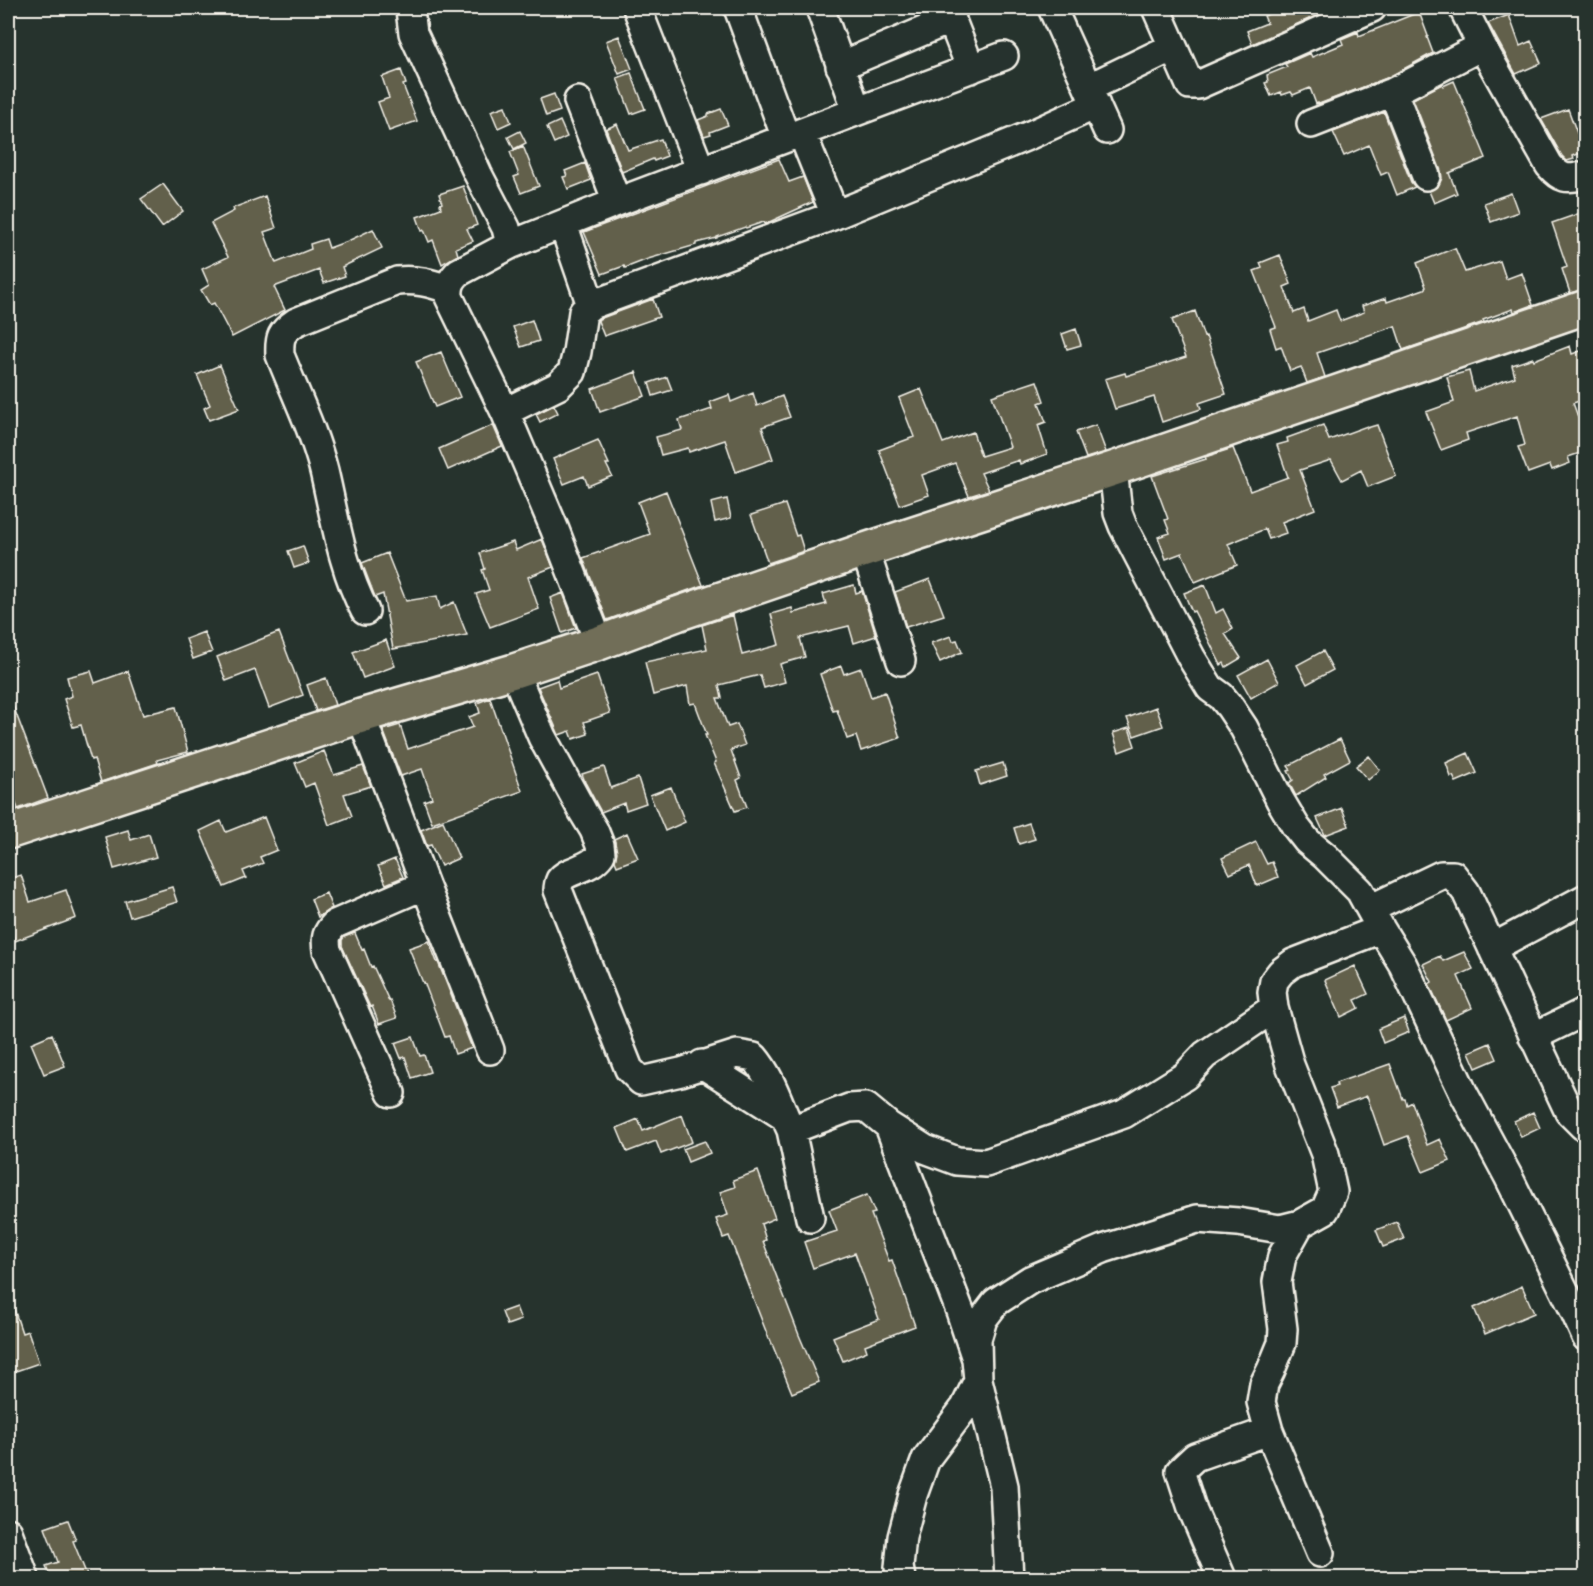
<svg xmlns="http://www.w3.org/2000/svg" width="1593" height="1586" font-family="Itim,sans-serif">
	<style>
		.building { fill: #62604c; stroke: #f4f1e8; stroke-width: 1.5 }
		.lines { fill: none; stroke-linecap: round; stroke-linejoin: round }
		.minor-casing { stroke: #f4f1e8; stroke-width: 32 }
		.major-casing { stroke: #f4f1e8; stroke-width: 38 }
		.minor { stroke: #26332d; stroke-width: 27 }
		.major { stroke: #716e59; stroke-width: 33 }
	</style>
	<rect width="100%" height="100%" fill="#26332d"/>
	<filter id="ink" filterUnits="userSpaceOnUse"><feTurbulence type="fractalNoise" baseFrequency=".0167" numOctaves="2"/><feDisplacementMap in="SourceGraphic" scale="12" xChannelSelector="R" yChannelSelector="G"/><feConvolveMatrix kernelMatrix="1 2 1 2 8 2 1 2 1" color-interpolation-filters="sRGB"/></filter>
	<g filter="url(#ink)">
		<path class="building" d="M1282 8H1334L1252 44 1247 31 1267 23 1264 16Z
			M1419 12 1428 36 1427 37 1433 53 1387 78 1319 104 1318 103 1316 104 1310 88 1293 95 1291 92 1282 95 1281 92 1271 96 1265 83 1268 82 1267 75 1287 67 1285 64 1310 53 1312 57 1343 44 1341 39 1358 32 1359 36Z
			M1509 15 1520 46 1531 41 1541 63 1516 74 1488 23Z
			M619 36 632 69 619 74 606 41Z
			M401 70 406 84 403 85 417 121 389 131 378 102 389 98 382 77Z
			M631 73 645 109 631 114 617 78Z
			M1454 81 1486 158 1449 173 1457 193 1434 203 1429 191 1439 185 1442 178 1441 171 1413 99 1442 84 1443 86Z
			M554 94 560 111 546 116 540 99Z
			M505 106 511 122 498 128 491 111Z
			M721 109 728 125 710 132 711 134 704 136 698 120 708 116V114Z
			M1568 109 1577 133 1586 129V151L1573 156 1574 159 1567 161 1562 156 1541 119Z
			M1384 112 1411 182 1415 187 1397 195 1388 172 1381 175 1369 145 1344 156 1333 132Z
			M560 121 567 137 554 143 547 127Z
			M617 124 628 150 661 139 667 156 654 161 653 159 622 172 606 129Z
			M520 131 526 143 514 149 508 137Z
			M523 146 539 186 521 193 514 177 519 175 510 152Z
			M779 159 789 182 803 177 813 202 765 224 764 222 746 228 745 227 717 237V238L696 243V245L648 259 625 268 624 266 602 274 584 232Z
			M585 163 591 180 568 189 563 177 567 176 565 171Z
			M163 184 183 211 162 227 141 199Z
			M463 186 477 225 467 229 473 241 456 248 458 255 442 264 433 240 429 242 424 230 422 231 417 217 441 208 440 204 442 203 439 194Z
			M1511 193 1518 212 1491 222 1484 203Z
			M265 196 276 228 264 232 276 263 311 249 310 244 326 239 329 248 348 241 373 229 382 248 342 267 345 276 324 283 319 270 274 287 285 310 232 337 214 303 210 305 201 290 209 285 202 269 228 257 211 223 234 211 233 208Z
			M1586 211V289L1570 293 1562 269 1567 267 1552 223Z
			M1455 248 1465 272 1500 261 1506 279 1522 273 1533 305 1514 312 1513 309 1483 320 1484 322 1403 350 1395 326 1317 353 1325 377 1307 383 1301 367 1290 371 1281 346 1276 348 1270 329 1276 327 1254 271 1262 268 1260 263 1280 255 1291 284 1284 287 1294 313 1304 309 1308 321 1336 310 1340 321 1364 312 1362 306 1386 298 1387 302 1424 289 1426 287 1417 263Z
			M653 299 659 317 604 336 598 321 599 319Z
			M1195 311 1204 337 1206 336 1226 394 1199 403 1201 409 1162 422 1154 397 1115 409 1105 379 1125 373 1126 376 1186 357 1172 320Z
			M532 320 539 341 521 347 513 327Z
			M1076 329 1081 345 1067 349 1062 334Z
			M1570 346 1572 354 1586 349V399L1573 403 1586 439V451L1568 457 1570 463 1552 470 1550 465 1528 473 1518 447 1525 445 1517 416 1466 433 1468 440 1441 450 1426 412 1454 402 1447 377 1469 371 1474 391 1515 377 1512 365 1533 358 1534 360Z
			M441 352 460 397 435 407 416 362Z
			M220 365 239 409 209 420 204 408 210 405 197 375Z
			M636 372 645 396 600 412 592 389Z
			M667 377 672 390 653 396 649 383Z
			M1037 381 1044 401 1039 403 1046 422 1038 425 1047 454 1020 464 1019 460 981 473 989 490 969 496 955 463 922 475 929 495 900 505 879 450 914 437 899 398 921 389 943 443 973 432 981 456 1010 447 992 396Z
			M753 393 757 406 782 396 790 417 762 427 773 459 736 472 725 440 689 452 688 448 661 455 656 437 682 430 679 420 712 409 710 402 729 395 731 402Z
			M554 405 558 413 540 422 536 414Z
			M493 425 502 446 448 470 439 449Z
			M1096 425 1106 452 1086 458 1076 432Z
			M1323 425 1329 440 1367 426V428L1377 425 1396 476 1368 487 1361 470 1342 480 1331 460 1300 470 1315 509 1282 522 1286 533 1269 539 1265 529 1228 544 1237 565 1195 582 1182 553 1166 559 1158 537 1170 533 1165 520 1168 519 1152 476 1206 459 1205 457 1233 448 1250 491 1288 477 1277 445 1288 442 1287 438Z
			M598 440 609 464H606L612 476 588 486 584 476 564 484 553 459Z
			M666 491 703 585 607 620 583 558 650 534 638 502Z
			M727 499 731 518 715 522 711 503Z
			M785 504 796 536 799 535 804 551 768 563 751 515Z
			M542 539 553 567 528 577 539 609 490 627 476 594 489 590 482 570 485 569 480 553 513 542 516 550Z
			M303 546 309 563 294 568 288 551Z
			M387 553 406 601 437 596 440 609 454 602 467 635 393 649 383 594 375 597 362 563Z
			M930 579 944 615 906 627 895 592Z
			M854 585 856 593 862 591 876 636 854 643 849 626 800 638 805 657 780 664 785 682 764 688 760 675 719 685 722 698H717L728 727 737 724 745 745 731 750 741 778 737 780 747 807 735 811 714 763 716 762 705 735H707L695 703 690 704 687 686 653 695 645 662 707 649 702 625 733 615 742 655 779 645 771 614 792 608 793 613 826 604 823 594Z
			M1205 585 1216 613 1223 609 1233 629 1225 634 1241 658 1226 667 1224 663 1221 665 1194 611 1192 612 1184 593Z
			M563 593 576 628 562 633 550 598Z
			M204 632 212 652 193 659 186 639Z
			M279 632 303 695 269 708 255 670 226 681 217 657Z
			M951 636 953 641 957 640 962 652 940 662 931 643Z
			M386 640 395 666 363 678 353 652Z
			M1323 651 1333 670 1307 684 1297 665Z
			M1267 659 1279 682 1251 698 1238 675Z
			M841 666 844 674 861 668 871 697 885 692 900 738 861 751 856 736 847 739 837 710 833 711 820 674Z
			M91 671 95 683 128 671 143 715 176 707 188 752 157 760 158 763 101 782 94 759 91 760 81 725 73 727 64 699 72 696 67 677Z
			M597 675 610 713 584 722 588 734 573 739 570 731 559 735 538 687 557 680 559 688Z
			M326 678 335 705 316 711 307 685Z
			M8 695H9L48 798 18 809 12 793 8 795Z
			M490 698 522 791 432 823 424 801 432 798 422 769 401 776 383 730 400 725 408 749 473 727 469 717 480 713 477 703Z
			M1156 707 1163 726 1134 736 1127 718Z
			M1129 728 1135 746 1119 752 1113 733Z
			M1340 739 1350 760 1324 774 1326 777 1296 796 1289 783 1293 780 1288 771 1291 770 1288 766Z
			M324 751 334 775 363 766 371 786 344 794 352 816 329 825 314 783 305 787 295 763Z
			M1468 753 1477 773 1456 782 1453 776 1451 777 1446 763Z
			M1369 756 1380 770 1368 780 1356 766Z
			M1003 763 1007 776 980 785 976 771Z
			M604 767 611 788 638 778 646 803 626 810 624 803 601 812 585 782 582 774Z
			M671 787 685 822 665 831 650 795Z
			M1342 808 1349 826 1325 835 1317 818Z
			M264 817 277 850 260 857 263 863 243 871 246 878 224 887 200 831 221 821 226 832Z
			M443 821 459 858 441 866 431 845 427 846 421 830Z
			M1029 823 1035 839 1019 844 1014 828Z
			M128 830 131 840 149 834 156 857 114 869 105 837Z
			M627 833 638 858 617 866 615 861 617 852 614 839Z
			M1256 842 1267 864 1272 862 1278 877 1257 886 1249 865 1230 874 1222 858Z
			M395 859 403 877 386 884 378 866Z
			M21 875 30 902 66 890 76 918 15 941 8 920V879Z
			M172 887 177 902 130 917 125 901Z
			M326 893 332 908 318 917 311 899Z
			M355 933 362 950 364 949 371 967 373 966 389 1001 390 1000 397 1018 379 1024 372 1006 370 1007 342 946V940L344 937Z
			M429 941 437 962H438L472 1048 455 1054 449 1036 445 1037 424 982 423 983 409 948Z
			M1464 952 1473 969 1458 976 1472 1008 1446 1020 1429 984 1432 982 1423 964 1440 956 1443 961Z
			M1355 966 1368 994 1355 1000 1359 1008 1341 1017 1325 980Z
			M1404 1018 1409 1032 1383 1043 1378 1029Z
			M52 1034 65 1066 44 1074 31 1043Z
			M413 1037 420 1056 424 1055 430 1072 412 1078 405 1057 401 1058 395 1043Z
			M1490 1043 1497 1059 1476 1068 1469 1052Z
			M1390 1064 1403 1099H1405L1407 1105 1412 1102 1427 1145 1440 1139 1450 1161 1423 1172 1408 1136 1384 1145 1367 1096 1337 1107 1330 1088 1337 1086 1336 1083Z
			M1533 1112 1540 1128 1521 1137 1514 1121Z
			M682 1115 692 1142 661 1154 656 1141 627 1152 617 1128 638 1119 643 1131Z
			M705 1141 710 1153 688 1162 683 1149Z
			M758 1171 775 1218 761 1224 766 1240 763 1241 799 1335 819 1382 792 1393 770 1339H769L729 1236 723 1238 716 1219 728 1215 720 1192 735 1187 733 1180Z
			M867 1195 875 1213 871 1214 889 1261 892 1260 915 1326 865 1345 867 1351 843 1361 833 1337 879 1319 855 1253 813 1268 804 1242 837 1231 829 1210Z
			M1397 1222 1404 1239 1383 1247 1376 1230Z
			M1522 1286 1534 1313 1485 1334 1474 1308Z
			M8 1297H10L22 1333 28 1331 39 1363 13 1372 12 1369 8 1371Z
			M516 1307 521 1320 507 1325 502 1312Z
			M68 1520 76 1540 73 1541 88 1578H51L46 1566 58 1562 45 1528Z"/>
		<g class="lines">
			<g class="minor-casing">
				<path id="minor" d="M409 8 410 10 413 33 478 174 506 228 510 245
					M637 8 701 171
					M738 8 786 138
					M820 8 857 111
					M947 8 971 69
					M1052 8 1107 130
					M1156 8 1190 85H1198L1372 8
					M1463 8 1482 46 1549 165C1561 179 1566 180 1586 175
					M840 66 952 19
					M1088 88 1173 47
					M1393 92 1426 176
					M578 101 617 202
					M1311 124 1393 92 1482 46
					M802 133 835 215
					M563 224 591 305
					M505 412 558 386 572 372 577 352 583 312 591 305 835 215 1030 135 1096 105
					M1113 469 1118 513 1123 526 1191 657 1210 688 1221 696 1230 707 1244 728 1280 800 1296 827 1307 841 1325 856 1360 891 1381 929 1403 965 1464 1094 1508 1176 1573 1308 1586 1337
					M865 550 901 661
					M365 611C342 568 335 518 324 471 314 431 295 393 280 355 279 337 281 332 296 322L397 281C416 279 431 283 448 289
					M599 643 555 530 505 412 449 297C448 286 451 279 459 272L510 245 617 202 1004 56
					M514 671 542 737 583 812 594 830 600 845 601 854C590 870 568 869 560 880 559 882 558 888 558 890L629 1069 641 1081 681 1072 737 1054 754 1057C772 1078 779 1105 791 1130L849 1108 866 1107 889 1126 960 1311 976 1359 978 1380 965 1407 926 1459 913 1495 902 1537 899 1567 901 1578
					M361 716 425 885 490 1050
					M1370 909 1441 875H1453L1466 892 1569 1112 1583 1126 1586 1125
					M1492 948 1586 898
					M1533 1037 1586 1011
					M702 1064 785 1117
					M391 1093 327 950C325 938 326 933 335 924L425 885
					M889 1126 925 1149 957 1161 986 1163 1124 1114 1185 1076 1205 1055 1274 1008
					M791 1130 810 1218
					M1300 1224 1282 1256 1277 1282 1283 1329 1282 1343 1271 1370 1264 1384 1261 1402 1269 1431 1320 1553
					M8 1532 25 1578
					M1009 1578 1004 1486 978 1380 977 1339 983 1319 996 1302 1030 1280 1103 1249 1197 1219 1238 1222 1280 1229 1300 1224 1325 1210 1333 1192 1325 1154 1290 1065 1274 1008 1272 992 1274 981 1281 972 1293 963 1381 929
					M1222 1578 1193 1511 1180 1471 1195 1457 1269 1431"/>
			</g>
			<g class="major-casing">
				<path id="major" d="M8 832 361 716 514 671 599 643 677 614 865 550 1113 469 1586 307"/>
			</g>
			<use href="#minor" class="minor"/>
			<use href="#major" class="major"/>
		</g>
	</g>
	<rect width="1593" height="1586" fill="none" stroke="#26332d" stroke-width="30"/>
	<rect x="15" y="15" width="1563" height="1556" fill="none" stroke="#f4f1e8" stroke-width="2" filter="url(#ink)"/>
</svg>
